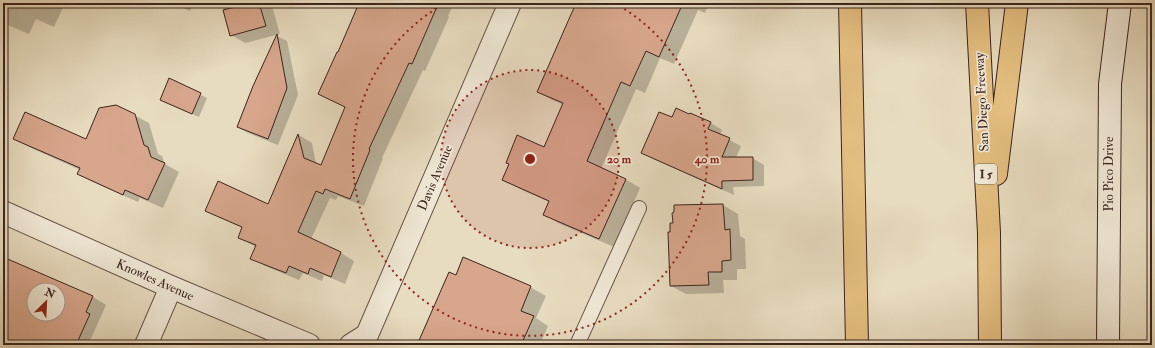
<svg xmlns="http://www.w3.org/2000/svg" width="1155" height="348" font-family="'IM FELL Double Pica',serif">
	<style>
		.shadow { fill: #0003; fill-rule: evenodd }
		.building { fill: #d7a68c; stroke: #3b251d; fill-rule: evenodd }
		.lines { fill: none; stroke-linecap: round; stroke-linejoin: round }
		.lane-casing { stroke: #665346; stroke-width: 16 }
		.street-casing { stroke: #665346; stroke-width: 24 }
		.secondary-casing { stroke: #3b251d; stroke-width: 24 }
		.highway-casing { stroke: #3b251d; stroke-width: 24 }
		.lane { stroke: #f0e8d6; stroke-width: 14 }
		.street { stroke: #f0e8d6; stroke-width: 22 }
		.secondary { stroke: #f0e8d6; stroke-width: 22 }
		.highway { stroke: #e4be80; stroke-width: 22 }
		.ring { fill: none; stroke: #8f2418; stroke-width: 2; stroke-dasharray: 2 4 }
		.labels { text-anchor: middle; dominant-baseline: central; stroke-width: 3.5; stroke-linejoin: round; paint-order: stroke }
		.shield { fill: #f0e8d6; stroke: #716054; stroke-width: 1 }
		.shield-label { font-size: 12px; font-weight: bold; fill: #3b251d }
		.street-label { font-size: 13px; fill: #3b251d; stroke: #f0e8d6 }
		.centre { fill: #8f2418; stroke: #f0e8d6; stroke-width: 2 }
		.ring-label { font-size: 12px; text-anchor: middle; font-weight: bold; fill: #8f2418; stroke: #f0e8d6; stroke-width: 3.5; stroke-linejoin: round; paint-order: stroke }
	</style>
	<rect width="100%" height="100%" fill="#e8dcc0"/>
	<filter id="stains"><feTurbulence type="fractalNoise" baseFrequency=".005" numOctaves="4"/><feColorMatrix values="0 0 0 0 .2 0 0 0 0 .09 0 0 0 0 .02 0 0 0 .5 -.17"/></filter>
	<radialGradient id="worn" r=".72"><stop offset=".6" stop-color="#630" stop-opacity="0"/><stop offset="1" stop-color="#630" stop-opacity=".3"/></radialGradient>
	<path class="shadow" d="M3 3H65L54 27 36 19 29 34 3 23Z
		M171 3H194L190 11Z
		M222 3H271L280 34 245 43 231 35Z
		M360 3H454L448 16 449 17 425 71 423 70 382 158H383L364 206 338 196 336 200 330 198 311 239 341 253 354 261 345 284 324 275 322 281 303 273 299 280 265 266 252 258 256 247 239 238 243 228 220 218 207 210 269 205 299 135 312 143 316 164 321 166 345 107 319 94Z
		M577 3H709L705 13 698 10 674 64 660 58 645 93 636 89 601 169 625 179 640 188 614 247 558 223 544 214 549 202 518 188 504 180 545 148 564 105 552 100 538 92Z
		M277 36 287 41 298 95 278 145 248 133 238 127Z
		M170 80 207 98 199 117 161 100Z
		M690 114 711 123 722 130 720 135 741 146 736 158H752L764 165V186L733 187 734 195 653 159 642 152 672 119 690 116Z
		M134 115 149 123 158 154 162 156 165 164 179 172 163 208 140 198 138 202 93 182 79 174 80 170 29 147 14 139 86 140Z
		M723 205 738 214 740 236 745 239 746 269H737V280H723L724 293 686 294 671 286Z
		M3 258 93 297 106 305 88 345H3ZM34 290H58V314H34Z
		M456 276 530 287 546 296 536 318 548 326 540 345H418Z"/>
	<path class="building" d="M251 3H259L266 26 230 36 223 10Z
		M359 3H423L436 9 412 64 409 63 369 149 370 150 350 199 325 189 323 194 316 191 298 232 341 252 331 277 310 268 308 274 289 266 286 273 250 259 256 245 238 238 242 227 205 211 218 181 268 204 298 134 304 158 321 165 345 107 318 94 337 52H338Z
		M576 3H683L659 57 646 51 630 86 621 82 587 161 626 179 599 239 543 215 549 201 502 180 509 164 506 163 517 135 544 147 563 103 537 92Z
		M277 34 287 88 268 139 237 127 253 86Z
		M169 78 201 93 192 114 160 100Z
		M116 105 135 114 144 145 148 147 151 157 165 163 148 200 125 190 123 195 77 174 80 168 13 139 25 112 86 139 99 108Z
		M676 108 689 114 690 113 711 122 708 129 730 138 722 157H753V180L722 181V189L641 153 659 112 672 117Z
		M723 204 725 230 730 229 731 260 722 261V272H708L709 285 670 286 668 232H670V223H673L672 213 674 212V205Z
		M3 257 93 296 86 312 90 314 76 345H3ZM34 290H58V314H34Z
		M463 257 531 286 521 311 534 316 521 345H417L449 272 456 275Z"/>
	<g class="lines">
		<g class="lane-casing">
			<path id="lane" d="M577 345 639 208"/>
		</g>
		<g class="street-casing">
			<path id="street" d="M3 212 171 287 309 345
				M146 345 171 287
				M351 345 367 335 510 3"/>
		</g>
		<g class="secondary-casing">
			<path id="secondary" d="M1108 345 1110 84 1120 3"/>
		</g>
		<g class="highway-casing">
			<path id="highway" d="M850 3 857 345
				M977 3 989 233 990 345
				M996 174 1017 3"/>
		</g>
		<use href="#lane" class="lane"/>
		<use href="#street" class="street"/>
		<use href="#secondary" class="secondary"/>
		<use href="#highway" class="highway"/>
	</g>
	<circle cx="530" cy="159" r="89" fill="#8f2418" fill-opacity=".12"/>
	<g class="ring">
		<circle cx="530" cy="159" r="89"/>
		<path d="M614 3A177 177 0 1 1 446 3"/>
	</g>
	<g class="labels">
		<rect class="shield" x="975" y="164" width="22" height="20" rx="3"/>
		<g class="shield-label">
			<text x="986" y="174">I 5</text>
		</g>
		<g class="street-label">
			<text transform="translate(982 102) rotate(-93)">San Diego Freeway</text>
			<text transform="translate(1109 174) rotate(-90)">Pio Pico Drive</text>
			<text transform="translate(435 178) rotate(-67)">Davis Avenue</text>
			<text transform="translate(155 280) rotate(24)">Knowles Avenue</text>
		</g>
	</g>
	<circle cx="530" cy="159" r="6" class="centre"/>
	<g class="ring-label">
		<text x="619" y="163">20 m</text>
		<text x="707" y="163">40 m</text>
	</g>
	<rect width="1155" height="348" fill="none" stroke="#e8dcc0" stroke-width="16"/>
	<rect x="4" y="4" width="1147" height="340" fill="none" stroke="#3b251d" stroke-width="2"/>
	<rect x="8" y="8" width="1139" height="332" fill="none" stroke="#3b251d"/>
	<g transform="translate(46 302) rotate(24)"><circle r="19" fill="#f0e8d6" stroke="#a89a8c"/>
	<path d="M0-3L7 15L0 10L-7 15Z" fill="#8f2418"/>
	<text y="-6" font-size="11" font-weight="bold" text-anchor="middle" fill="#3b251d">N</text>
	</g>
	<rect width="100%" height="100%" filter="url(#stains)"/>
	<rect width="100%" height="100%" fill="url(#worn)"/>
</svg>
